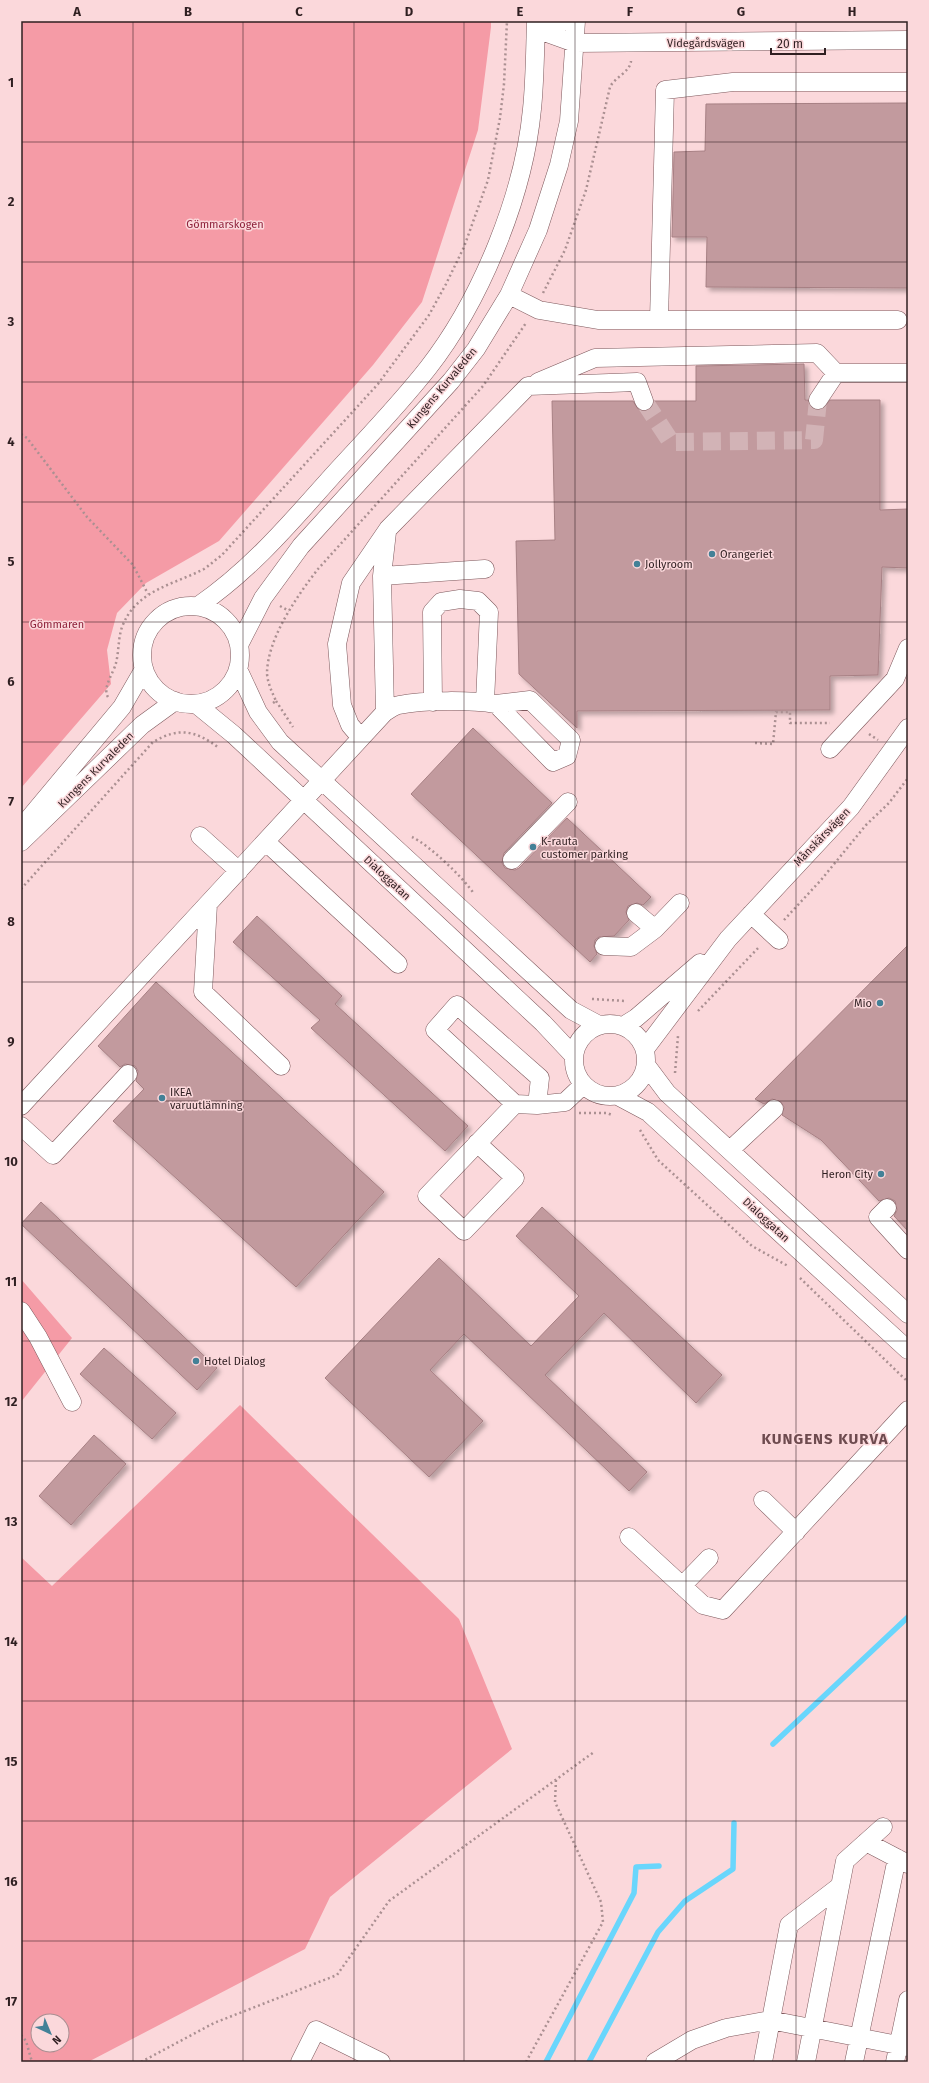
<svg xmlns="http://www.w3.org/2000/svg" width="929" height="2083" font-family="'Fira Sans',sans-serif">
	<style>
		.green { fill: #f59ba6; fill-rule: evenodd }
		.lines { fill: none; stroke-linecap: round; stroke-linejoin: round }
		.stream { stroke: #69d6fc; stroke-width: 5.5 }
		.building { fill: #c29a9e; stroke: #a78084; filter: url(#shadow) }
		.minor-tunnel { stroke: #d2b3b6; stroke-width: 18; stroke-dasharray: 18 9; stroke-linecap: butt }
		.minor-casing { stroke: #7d585c; stroke-width: 19 }
		.path { stroke: #ab9092; stroke-width: 2.5; stroke-dasharray: 2 3; stroke-linecap: butt }
		.minor { stroke: #fff; stroke-width: 18 }
		.grid { fill: none; stroke: #2f1f21; stroke-width: 1; stroke-opacity: 0.55 }
		.poi-dot { fill: #438197; stroke: #fbd8db; stroke-width: 1.5 }
		.labels { text-anchor: middle; dominant-baseline: central; stroke-width: 3; stroke-linejoin: round; paint-order: stroke }
		.street-label { font-size: 11px; fill: #2f1f21; stroke: #fbd8db }
		.park-label { font-size: 11px; fill: #8f233c; stroke: #fbd8db }
		.poi-label { font-size: 11px; fill: #2f1f21; stroke: #fbd8db; text-anchor: start }
		.district-label { font-size: 15px; font-weight: bold; letter-spacing: 1px; fill: #6e4b4f; stroke: #fbd8db }
		.neatline { fill: none; stroke: #2f1f21; stroke-width: 1.5 }
		.grid-label { font-size: 13px; text-anchor: middle; font-weight: bold; fill: #2f1f21 }
	</style>
	<defs>
		<filter id="shadow"><feDropShadow dx="3.5" dy="3.5" stdDeviation="2" flood-color="#0004"/></filter>
	</defs>
	<rect width="100%" height="100%" fill="#fbd8db"/>
	<path class="green" d="M21 21H491V27L478 130 422 302 373 365 219 541 146 583 117 613 107 650 111 684 21 788Z
		M21 1279 72 1338 21 1402Z
		M240 1405 459 1619 512 1749 330 1897 305 1949 88 2062H21V1557L52 1586ZM38 2021H62V2045H38Z"/>
	<g class="lines">
		<path class="stream" d="M773 1744 908 1617
			M546 2062 634 1893 636 1867 659 1866
			M589 2062 658 1932 685 1901 733 1869 734 1823"/>
	</g>
	<path class="building" d="M908 103V288L706 287 707 237H672L674 152 705 151 706 104Z
		M804 364 805 400H808L813 409 822 410 830 400H880V510L908 509V568L882 567 878 675 830 676V710L577 711V728L519 674 516 541 555 540 552 401H633L638 409 647 411 652 407 654 401H696V366Z
		M473 728 552 803 504 853 502 863 505 868 515 870 519 868 567 818 651 897 643 905 637 903 628 906 626 912 629 920 614 936 599 937 595 940 594 946 597 954 590 962 411 794Z
		M257 916 342 996 335 1004 468 1126 445 1151 311 1028 320 1020 233 942Z
		M908 945V1231L894 1216 897 1210 895 1201 889 1198 879 1201 821 1140 782 1115 784 1107 781 1102 772 1099 764 1104 755 1099Z
		M156 982 384 1192 296 1287 113 1121 144 1089 136 1081 138 1071 135 1066 125 1064 120 1067 98 1046Z
		M41 1202 217 1368 197 1390 21 1224Z
		M542 1207 722 1375 696 1403 604 1313 545 1375 647 1472 629 1491 464 1334 430 1370 483 1421 429 1477 325 1378 439 1258 531 1346 579 1296 516 1236Z
		M104 1348 176 1413 152 1439 80 1374Z
		M94 1435 126 1464 71 1525 39 1496Z"/>
	<g class="lines">
		<path class="minor-tunnel" d="M644 401 671 442 814 440 818 400"/>
		<g class="minor-casing">
			<path id="minor" d="M536 29 575 43 908 40
				M536 29 564 21
				M509 295 539 310 598 320H898
				M659 320 665 90 733 82H908
				M538 382 595 358 817 353 836 373
				M818 400 836 373H908
				M382 576 387 532
				M198 606C252 569 291 522 334 474 366 439 399 405 428 368 481 300 524 195 532 109 535 80 535 50 536 21
				M142 655a49 49 0 1 1 98 0a49 49 0 1 1-98 0Z
				M239 645 263 598 301 546 451 381 476 349 509 295 538 230 559 165 569 121 576 21
				M238 669 258 712 280 742 571 1010 599 1025
				M433 702 432 612 441 602 460 599 478 601 489 612 485 702
				M196 704 234 735 543 1023 574 1056
				M385 712 382 576 485 569
				M361 738 350 725 342 705 337 644 351 583 388 529 528 386 637 382 644 401
				M830 749 895 679 908 648
				M21 828 122 707 144 669
				M200 836 239 871
				M21 842 142 725 175 701
				M266 842 398 964
				M512 860 568 802
				M208 904 203 992 281 1066
				M636 913 655 929
				M751 914 779 940
				M604 946 631 947 655 929 680 903
				M574 1060a36 36 0 1 1 72 0a36 36 0 1 1-72 0Z
				M623 1026 636 1018 700 963
				M645 1049 728 939 851 807 908 728
				M646 1065 667 1093 908 1314
				M618 1096 648 1112 908 1350
				M515 1104 435 1030 457 1005 540 1078 537 1105
				M21 1106 385 712C389 710 394 706 399 705 424 700 471 700 496 704L553 762 567 756 571 740 530 700 496 704
				M21 1126 53 1155 128 1074
				M477 1143 515 1178 464 1231 427 1196 515 1104 537 1105 565 1102 583 1085
				M730 1150 774 1109
				M887 1208 878 1217 908 1250
				M21 1311 38 1337 72 1402
				M763 1500 796 1532
				M629 1537 703 1605 723 1610 908 1410
				M682 1586 709 1558
				M866 1842 908 1864
				M300 2062 316 2030 381 2062
				M655 2062 692 2040 726 2028 770 2020 908 2047
				M763 2062 789 1925 840 1886
				M806 2062 845 1861 883 1827
				M854 2062 897 1858
				M895 2062 908 2000"/>
		</g>
		<path class="path" d="M543 293 565 250 586 190 610 87C615 77 630 72 631 61
			M21 434 27 438 87 517 133 565 148 594
			M280 606 289 611
			M108 697C102 688 114 672 116 663 119 651 118 639 122 627 136 590 173 585 204 569 210 565 215 560 221 556L378 384 429 315 446 284 464 247 488 180 500 118 504 84 507 21
			M276 701 293 727
			M273 703 276 701C272 692 268 684 267 674 267 639 297 596 318 569L483 386 526 323
			M869 734 878 740
			M755 743 773 744 776 712H790V723H830
			M412 837C429 845 464 878 474 894
			M21 889 153 742C179 727 195 730 219 748
			M784 920 821 880 866 825 889 803 908 778
			M592 999 626 1001
			M698 1011 760 946
			M675 1073 678 1036
			M579 1113H607L612 1115
			M640 1130 658 1160 752 1246 788 1266
			M800 1278 908 1382
			M21 2035 26 2041 32 2062
			M141 2062 214 2023 337 1975 389 1901 594 1752
			M526 2062 603 1922 601 1902 555 1802 556 1779"/>
		<use href="#minor" class="minor"/>
	</g>
	<path class="grid" d="M133 21V2062M243 21V2062M354 21V2062M464 21V2062M575 21V2062M686 21V2062M796 21V2062M21 142H908M21 262H908M21 382H908M21 502H908M21 622H908M21 742H908M21 862H908M21 982H908M21 1101H908M21 1221H908M21 1341H908M21 1461H908M21 1581H908M21 1701H908M21 1821H908M21 1941H908"/>
	<g class="poi-dot">
		<circle cx="712" cy="554" r="4"/>
		<circle cx="637" cy="564" r="4"/>
		<circle cx="533" cy="847" r="4"/>
		<circle cx="880" cy="1003" r="4"/>
		<circle cx="162" cy="1098" r="4"/>
		<circle cx="881" cy="1174" r="4"/>
		<circle cx="196" cy="1361" r="4"/>
	</g>
	<g class="labels">
		<g class="street-label">
			<text x="706" y="43">Videgårdsvägen</text>
			<text transform="translate(442 388) rotate(-50)">Kungens Kurvaleden</text>
			<text transform="translate(96 770) rotate(-45)">Kungens Kurvaleden</text>
			<text transform="translate(822 837) rotate(-46)">Månskärsvägen</text>
			<text transform="translate(387 878) rotate(43)">Dialoggatan</text>
			<text transform="translate(766 1220) rotate(43)">Dialoggatan</text>
		</g>
		<g class="park-label">
			<text x="225" y="224">Gömmarskogen</text>
			<text x="57" y="624">Gömmaren</text>
		</g>
		<g class="poi-label">
			<text x="720" y="554">Orangeriet</text>
			<text x="645" y="564">Jollyroom</text>
			<text x="541" y="841">K-rauta<tspan x="541" dy="13">customer parking</tspan></text>
			<text x="872" y="1003" text-anchor="end">Mio</text>
			<text x="170" y="1092">IKEA<tspan x="170" dy="13">varuutlämning</tspan></text>
			<text x="873" y="1174" text-anchor="end">Heron City</text>
			<text x="204" y="1361">Hotel Dialog</text>
		</g>
		<g class="district-label">
			<text x="825" y="1439">KUNGENS KURVA</text>
		</g>
	</g>
	<rect width="929" height="2083" fill="none" stroke="#fbd8db" stroke-width="44"/>
	<g transform="translate(50 2033) rotate(136)"><circle r="19" fill="#fbd8db" stroke="#a98e91"/>
	<path d="M0-3L7 15L0 10L-7 15Z" fill="#438197"/>
	<text y="-6" font-size="11" font-weight="bold" text-anchor="middle" fill="#2f1f21">N</text>
	</g>
	<path d="M771 48v6h54v-6" fill="none" stroke="#2f1f21" stroke-width="2"/>
	<text x="777" y="48" font-size="12" fill="#2f1f21" stroke="#fbd8db" stroke-width="3" paint-order="stroke">20 m</text>
	<rect x="22" y="22" width="885" height="2039" class="neatline"/>
	<g class="grid-label">
		<text x="77" y="16">A</text>
		<text x="188" y="16">B</text>
		<text x="299" y="16">C</text>
		<text x="409" y="16">D</text>
		<text x="520" y="16">E</text>
		<text x="630" y="16">F</text>
		<text x="741" y="16">G</text>
		<text x="852" y="16">H</text>
		<text x="11" y="87">1</text>
		<text x="11" y="206">2</text>
		<text x="11" y="326">3</text>
		<text x="11" y="446">4</text>
		<text x="11" y="566">5</text>
		<text x="11" y="686">6</text>
		<text x="11" y="806">7</text>
		<text x="11" y="926">8</text>
		<text x="11" y="1046">9</text>
		<text x="11" y="1166">10</text>
		<text x="11" y="1286">11</text>
		<text x="11" y="1406">12</text>
		<text x="11" y="1526">13</text>
		<text x="11" y="1646">14</text>
		<text x="11" y="1766">15</text>
		<text x="11" y="1886">16</text>
		<text x="11" y="2006">17</text>
	</g>
</svg>
